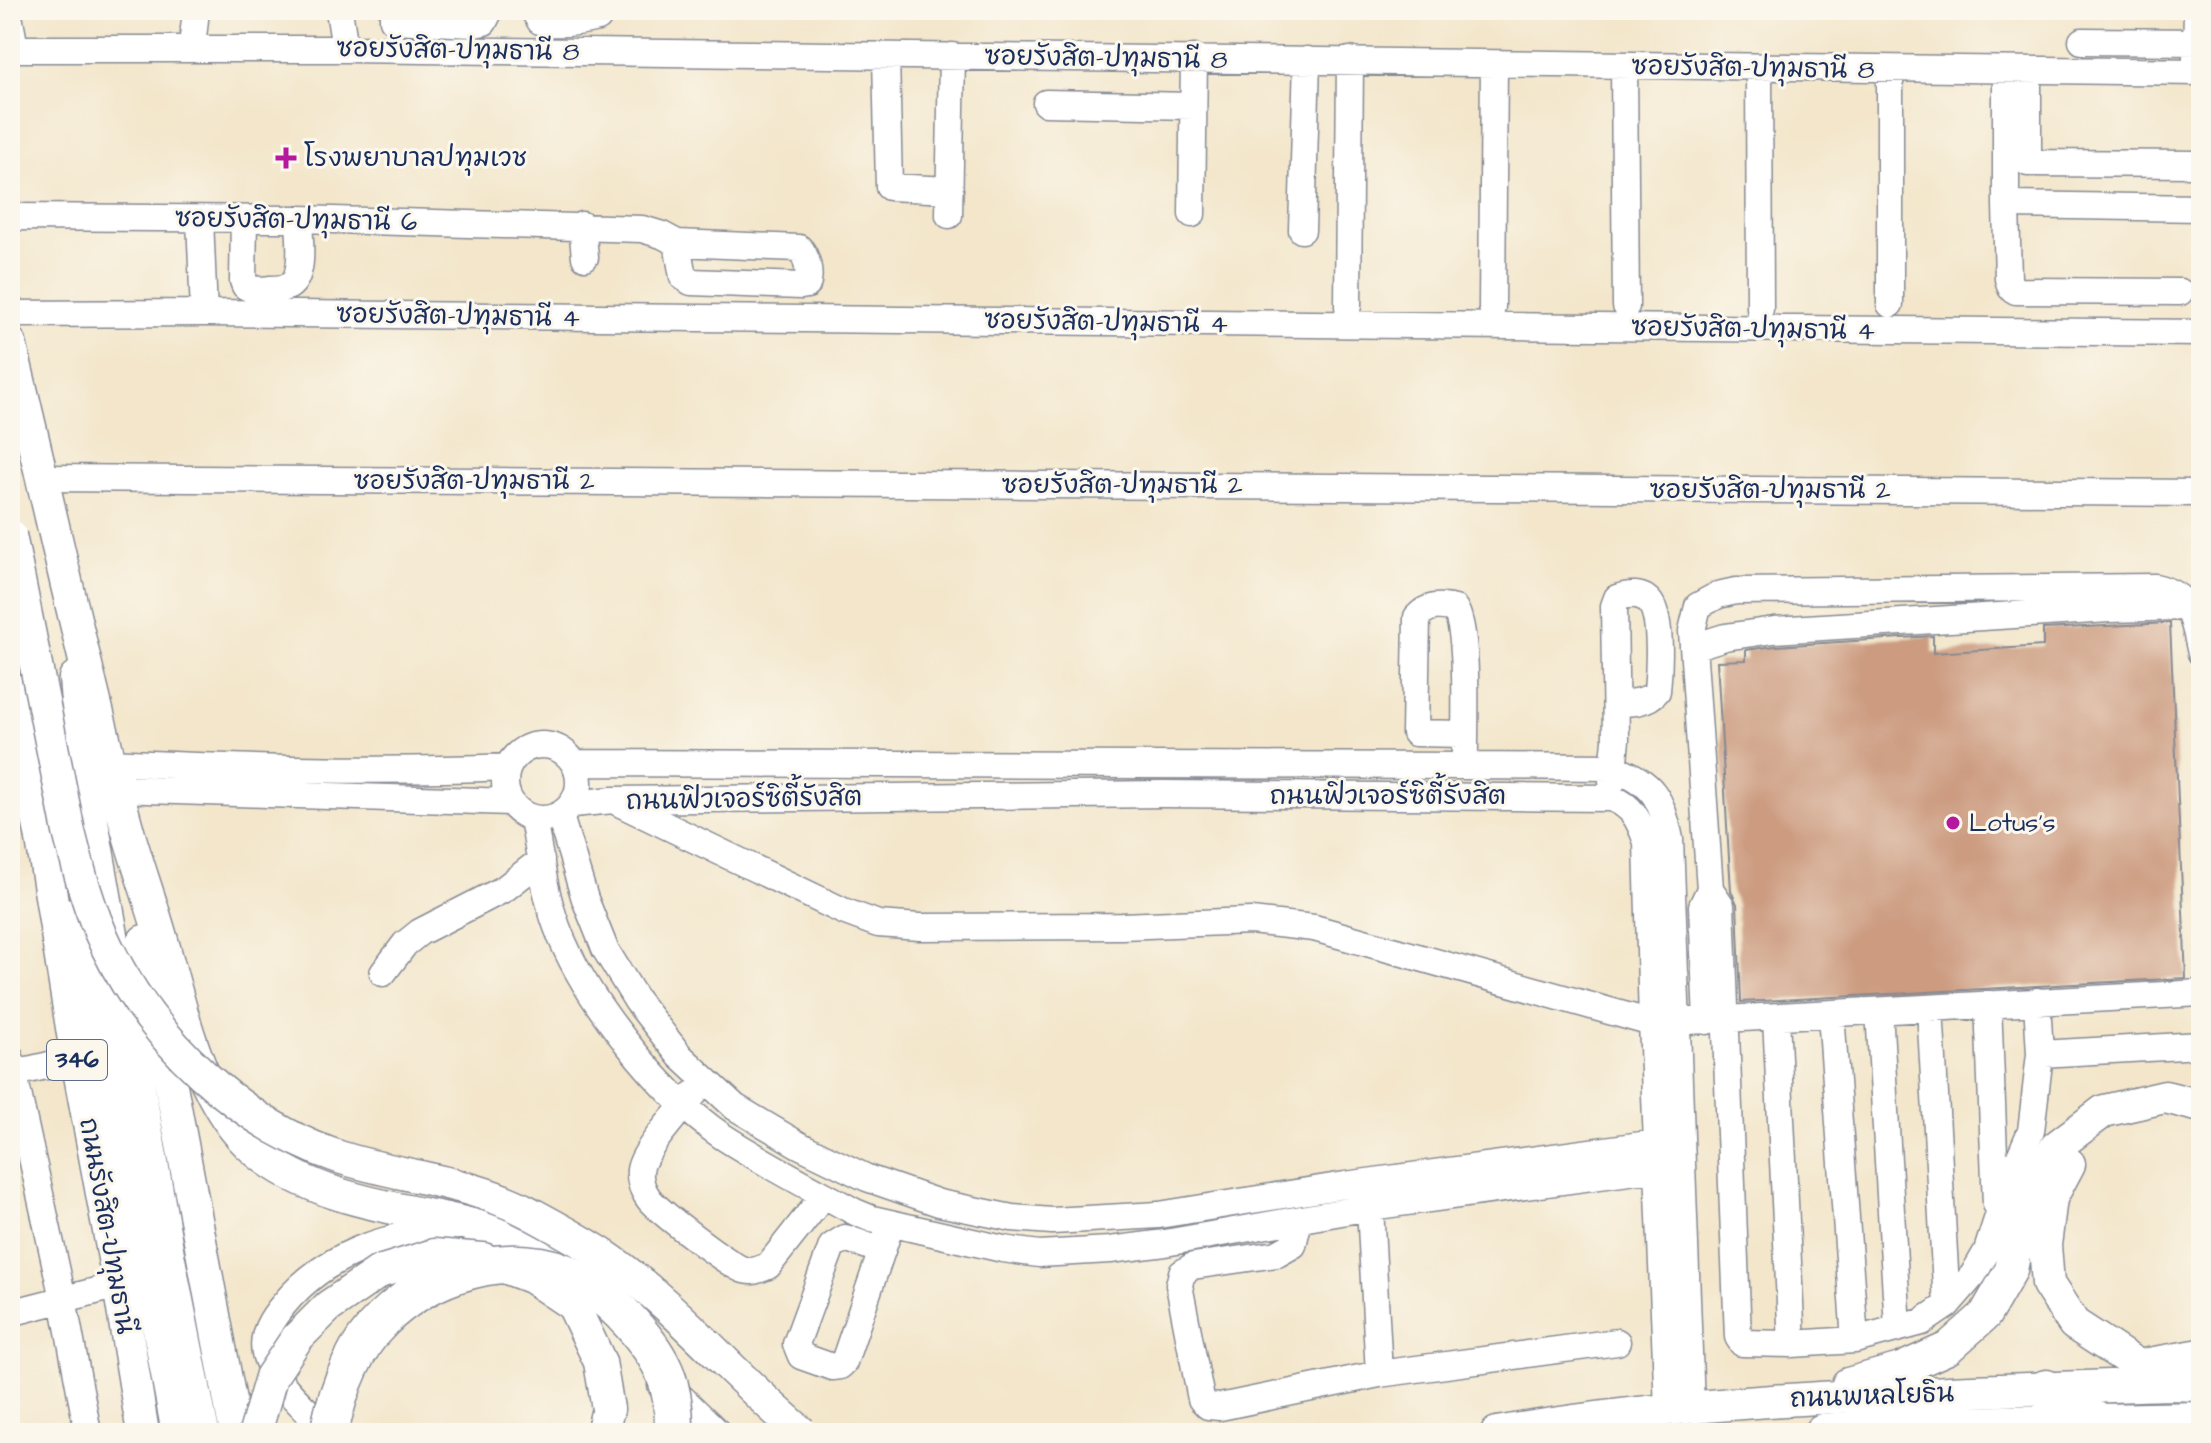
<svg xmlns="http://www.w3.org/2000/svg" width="2211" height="1443" font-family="'Architects Daughter','Playpen Sans Thai',sans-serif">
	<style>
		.building { fill: #cc9b80 }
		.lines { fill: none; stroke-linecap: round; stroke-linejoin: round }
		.minor-casing { stroke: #878a94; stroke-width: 29 }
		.major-casing { stroke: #878a94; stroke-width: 35 }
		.highway-casing { stroke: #878a94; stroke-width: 41 }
		.minor { stroke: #fff; stroke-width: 26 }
		.major { stroke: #fff; stroke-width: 32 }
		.highway { stroke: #fff; stroke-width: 38 }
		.major-bridge-casing { stroke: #878a94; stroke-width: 35; stroke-linecap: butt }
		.highway-bridge-casing { stroke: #878a94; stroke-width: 41; stroke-linecap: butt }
		.major-bridge { stroke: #fff; stroke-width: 32 }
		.highway-bridge { stroke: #fff; stroke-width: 38 }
		.poi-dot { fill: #b5179e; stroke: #fbf7ec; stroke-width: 3 }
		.labels { text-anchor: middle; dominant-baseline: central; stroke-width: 6; stroke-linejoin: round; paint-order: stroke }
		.shield { fill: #fbf7ec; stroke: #5e6b89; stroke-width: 2 }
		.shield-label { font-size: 24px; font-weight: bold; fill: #1b2f5e }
		.street-label { font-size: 26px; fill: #1b2f5e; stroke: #fbf7ec }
		.poi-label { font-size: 26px; fill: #1b2f5e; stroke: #fbf7ec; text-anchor: start }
	</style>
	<rect width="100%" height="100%" fill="#fbf7ec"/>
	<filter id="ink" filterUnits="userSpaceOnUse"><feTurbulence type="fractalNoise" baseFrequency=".0125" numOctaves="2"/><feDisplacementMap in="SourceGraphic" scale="16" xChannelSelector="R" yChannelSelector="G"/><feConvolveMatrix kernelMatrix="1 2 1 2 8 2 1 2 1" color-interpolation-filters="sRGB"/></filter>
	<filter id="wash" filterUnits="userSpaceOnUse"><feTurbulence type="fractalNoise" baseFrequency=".006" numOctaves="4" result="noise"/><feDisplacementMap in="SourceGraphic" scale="32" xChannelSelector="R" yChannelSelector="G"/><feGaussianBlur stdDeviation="1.8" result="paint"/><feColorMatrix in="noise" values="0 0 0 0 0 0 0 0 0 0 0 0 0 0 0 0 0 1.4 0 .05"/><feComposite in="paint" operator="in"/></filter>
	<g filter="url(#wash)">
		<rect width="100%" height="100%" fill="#f3e6cb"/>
		<g id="blocks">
			<path class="building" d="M2170 623 2186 978 1741 1002 1737 904 1731 891 1717 661 1746 660V650L1776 646 1933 636V653L2043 646V629Z"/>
		</g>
	</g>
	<g filter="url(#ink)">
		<use href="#blocks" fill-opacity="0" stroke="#878a94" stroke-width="2"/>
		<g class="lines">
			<g class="minor-casing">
				<path id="minor" d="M339 10 345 49
					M393 10V20L474 24 484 22 490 10
					M533 10 540 21C557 26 581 22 598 18L602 10
					M10 21 15 48
					M2082 41 2201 42
					M192 47 196 10
					M10 49H345L2201 72
					M886 56 889 187 950 190
					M2196 58 2197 10
					M1624 66 1626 306
					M1759 67 1760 309
					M2006 71V205L2201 208
					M2028 71V163L2201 164
					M1046 103 1193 106
					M2006 205 2008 279 2011 288 2016 291 2180 292
					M1192 214 1194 58
					M949 215 952 56
					M10 217 299 219 642 229 662 235 677 243 799 248C807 255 811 275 807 285L801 286 691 282 683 277 677 243
					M200 219 204 313
					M244 219 243 281 245 286C253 291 261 290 270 289 276 289 284 289 289 286 306 275 299 236 299 219
					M582 225 585 257
					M1302 230 1307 60
					M1890 304V70
					M1348 306 1350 60
					M1492 307 1494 64
					M10 314 204 313 2201 333
					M43 478 2201 493
					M1693 647 1725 637 1774 630 2110 609 2188 607
					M1464 734 1415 733 1417 617C1428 605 1439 605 1455 609 1470 633 1464 732 1465 766
					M505 782a37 37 0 1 1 74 0a37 37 0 1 1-74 0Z
					M111 762C243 769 375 773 508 767
					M575 763 1465 766 1612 767C1654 782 1661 798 1670 839L1691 1407
					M1612 782 1616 740 1614 606 1617 598C1628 594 1643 592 1651 604 1662 621 1659 671 1657 691 1647 703 1631 703 1616 703
					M117 789 510 802
					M619 803 843 911 878 924 920 927 1121 926 1251 921 1314 928 1652 1023 2201 993
					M573 804 613 800 1163 794 1611 798C1633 806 1639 820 1647 842L1652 1023 1668 1409
					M560 816 585 899 605 949 637 1001 680 1056 735 1107 799 1145 867 1178 939 1203 1012 1218 1052 1221 1159 1215 1345 1185 1671 1141
					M533 819C540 855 544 892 557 927 583 997 660 1094 722 1136 765 1164 810 1187 855 1212L872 1219 1003 1249 1039 1254 1110 1250 1165 1243 1370 1207 1674 1166
					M1710 889 1721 905 1738 1337 1742 1343 1792 1344 1855 1340 1922 1322 1947 1305 1973 1275 1987 1251 2009 1182 2031 1131 2040 1054 2037 1001
					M383 973 405 944 420 932 504 889 541 860
					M1988 1004 1996 1204
					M1930 1008 1947 1305
					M1879 1011 1898 1328
					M1831 1014 1855 1340
					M1776 1018 1792 1344
					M1707 1021 1702 906 1710 889 1692 631 1698 606 1718 595 1736 591 2155 587C2193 596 2193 619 2201 653
					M2040 1054 2201 1045
					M10 1057 63 1299 88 1433
					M10 1074 77 1059
					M694 1094C680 1110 643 1150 640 1170 639 1180 643 1191 649 1199 657 1210 731 1267 744 1270 753 1273 760 1269 768 1266L824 1195
					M1370 1207 1379 1374 1617 1342
					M1299 1220 1293 1245 1277 1254 1193 1266 1182 1273 1179 1285 1201 1399 1208 1406 1220 1407 1379 1374
					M882 1251 845 1238 832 1246 796 1344 801 1356 832 1367 840 1366 844 1362 891 1224
					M10 1313 119 1285
					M331 1433C311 1415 271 1380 265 1353 261 1334 272 1318 284 1304 328 1250 392 1235 458 1226"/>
			</g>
			<g class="major-casing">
				<path id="major" d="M10 343C49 503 83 664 126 824 135 858 148 893 158 927 180 999 196 1100 256 1151 308 1195 382 1206 447 1219 491 1229 539 1239 574 1271
					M75 678 82 764 168 1254 203 1433
					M10 688 41 833 77 1059 119 1285 143 1433
					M70 915 105 1038 178 1433
					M144 941 236 1433
					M2069 1164 2051 1198 2045 1245 2048 1284 2074 1324 2166 1384
					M2137 1366 2201 1355
					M1848 1384 1901 1369 1948 1348 1985 1315 2011 1270 2025 1200 2056 1147 2104 1111 2165 1097 2201 1106
					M664 1385 714 1433
					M602 1433 608 1409
					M1497 1433C1718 1394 1942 1393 2166 1384L2201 1385"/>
			</g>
			<g class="highway-casing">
				<path id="highway" d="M2046 1389 2098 1423
					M1823 1433 1904 1427 2201 1421"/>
			</g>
			<use href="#minor" class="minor"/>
			<use href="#major" class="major"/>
			<use href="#highway" class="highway"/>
			<g class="major-bridge-casing">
				<path id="major-bridge" d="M10 535 69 832C79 871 89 910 107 947 152 1040 240 1124 339 1157 402 1177 471 1181 530 1213 556 1227 584 1242 609 1259 680 1309 735 1378 802 1433
					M255 1433 271 1377 297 1338 328 1307 379 1272 434 1255 483 1259 531 1277 573 1305 600 1362 608 1409"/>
			</g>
			<g class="highway-bridge-casing">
				<path id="highway-bridge" d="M329 1433C337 1393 353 1348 383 1319 423 1280 484 1256 540 1266 576 1272 608 1297 631 1323 663 1359 675 1384 674 1433"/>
			</g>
			<use href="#major-bridge" class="major-bridge"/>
			<use href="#highway-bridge" class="highway-bridge"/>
		</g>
	</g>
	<g class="poi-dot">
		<path d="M282 146h8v8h8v8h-8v8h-8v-8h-8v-8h8z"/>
		<circle cx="1953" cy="823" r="8"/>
	</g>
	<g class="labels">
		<rect class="shield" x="47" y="1040" width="60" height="40" rx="6"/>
		<g class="shield-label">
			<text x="77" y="1060">346</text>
		</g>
		<g class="street-label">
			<text transform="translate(458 50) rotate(1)">ซอยรังสิต-ปทุมธานี 8</text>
			<text transform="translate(1106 58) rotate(1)">ซอยรังสิต-ปทุมธานี 8</text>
			<text transform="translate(1753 68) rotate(1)">ซอยรังสิต-ปทุมธานี 8</text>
			<text transform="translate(296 220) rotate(1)">ซอยรังสิต-ปทุมธานี 6</text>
			<text transform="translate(458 316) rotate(1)">ซอยรังสิต-ปทุมธานี 4</text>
			<text transform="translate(1106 322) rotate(1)">ซอยรังสิต-ปทุมธานี 4</text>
			<text transform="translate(1753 329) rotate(1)">ซอยรังสิต-ปทุมธานี 4</text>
			<text x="474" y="481">ซอยรังสิต-ปทุมธานี 2</text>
			<text x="1122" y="485">ซอยรังสิต-ปทุมธานี 2</text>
			<text x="1770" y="490">ซอยรังสิต-ปทุมธานี 2</text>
			<text x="1388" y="796">ถนนฟิวเจอร์ซิตี้รังสิต</text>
			<text transform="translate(744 799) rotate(-1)">ถนนฟิวเจอร์ซิตี้รังสิต</text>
			<text transform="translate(107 1226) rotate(80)">ถนนรังสิต-ปทุมธานี</text>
			<text transform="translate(1872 1396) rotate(-2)">ถนนพหลโยธิน</text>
		</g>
		<g class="poi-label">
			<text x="304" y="158">โรงพยาบาลปทุมเวช</text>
			<text x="1969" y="823">Lotus's</text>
		</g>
	</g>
	<rect width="2211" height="1443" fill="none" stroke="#fbf7ec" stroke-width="40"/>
</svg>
